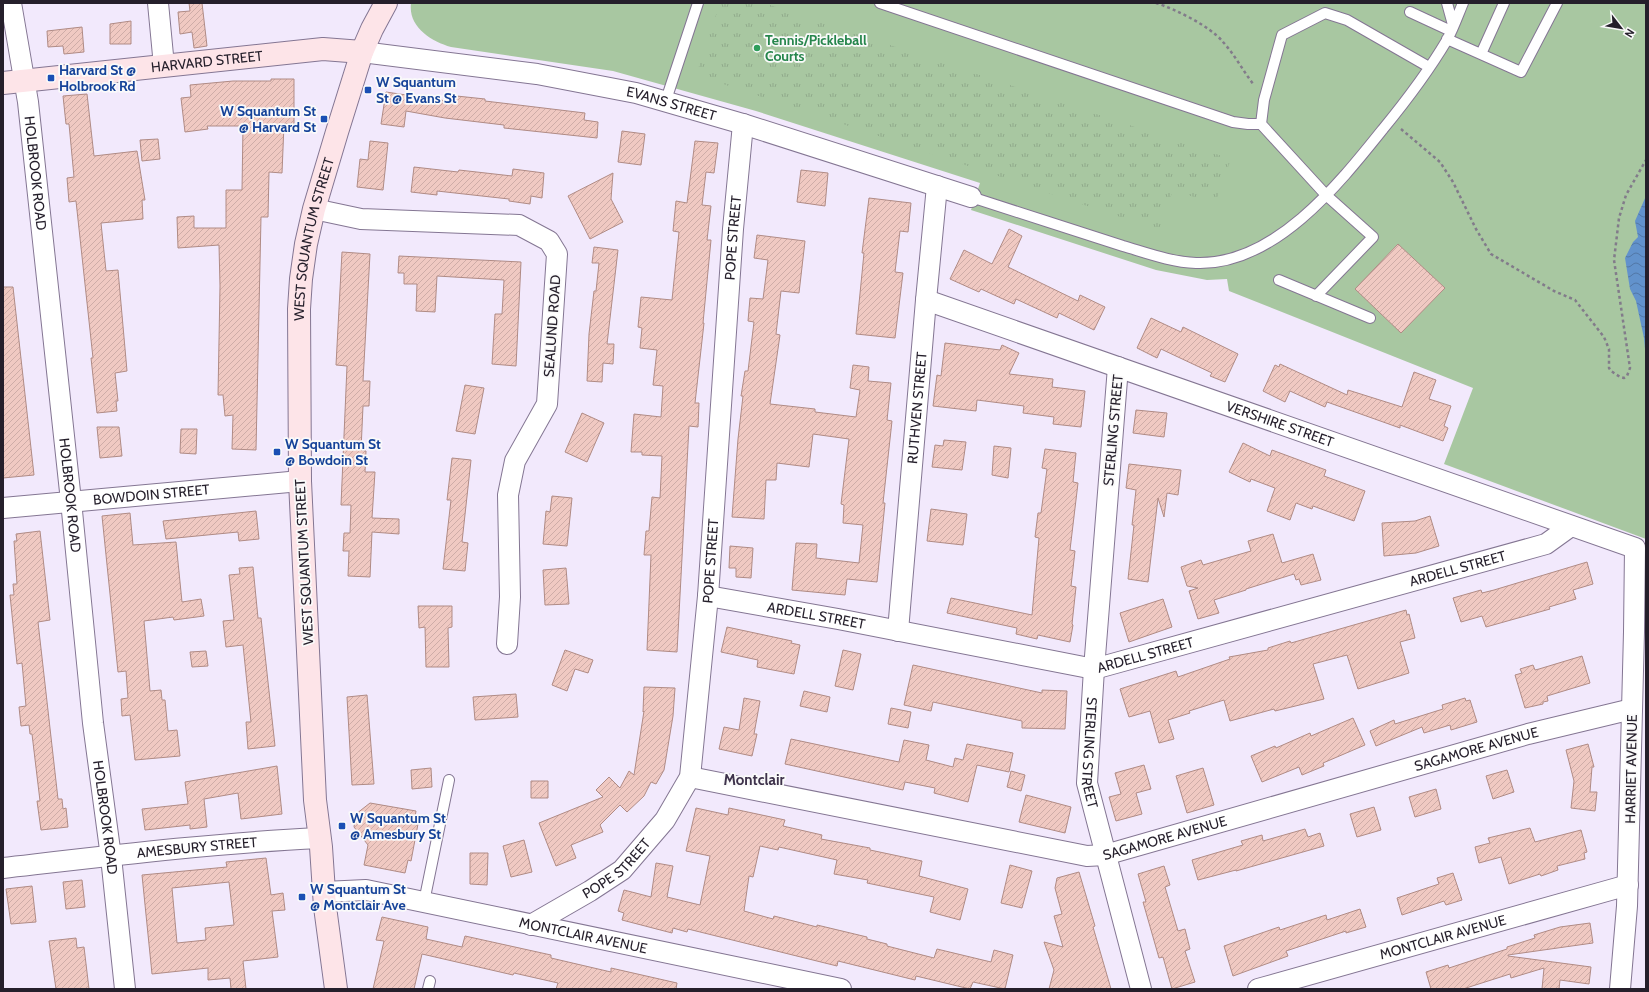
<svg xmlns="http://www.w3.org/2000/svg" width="1649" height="992" font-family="Cabin,sans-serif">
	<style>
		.grass { fill: #a8c7a1 }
		.park { fill: url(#park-tufts) }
		.water { fill: url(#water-waves) }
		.building { fill: url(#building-hatch); stroke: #b08b85; fill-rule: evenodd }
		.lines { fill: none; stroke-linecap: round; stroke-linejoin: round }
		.lane-casing { stroke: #847693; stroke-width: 12 }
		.street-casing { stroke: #847693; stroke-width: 22 }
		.secondary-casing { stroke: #847693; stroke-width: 24 }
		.path { stroke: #827b8a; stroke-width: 2.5; stroke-dasharray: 3 3; stroke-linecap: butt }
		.lane { stroke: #fff; stroke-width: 10 }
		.street { stroke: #fff; stroke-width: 20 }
		.secondary { stroke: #fde4e8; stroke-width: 22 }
		.leisure-dot { fill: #2e9e5b; stroke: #fafafa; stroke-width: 1.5 }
		.transit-dot { fill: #1a4fb4; stroke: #fafafa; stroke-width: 1.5 }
		.labels { text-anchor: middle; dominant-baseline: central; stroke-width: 3.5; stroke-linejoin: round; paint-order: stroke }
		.leisure-label { font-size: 14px; font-weight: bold; fill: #27864d; stroke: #fafafa; text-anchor: start }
		.street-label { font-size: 14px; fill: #251f2b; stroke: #fafafa }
		.transit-label { font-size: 14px; font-weight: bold; fill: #164399; stroke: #fafafa; text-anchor: start }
		.neighbourhood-label { font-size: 15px; font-weight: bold; fill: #3e324b; stroke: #fafafa }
	</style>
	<defs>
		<pattern id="park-tufts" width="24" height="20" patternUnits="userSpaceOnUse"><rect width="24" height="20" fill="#a8c7a1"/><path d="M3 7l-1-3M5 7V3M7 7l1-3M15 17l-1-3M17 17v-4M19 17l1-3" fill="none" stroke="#90aa8b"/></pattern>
		<pattern id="water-waves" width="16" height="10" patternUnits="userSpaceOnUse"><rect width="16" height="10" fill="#6292cc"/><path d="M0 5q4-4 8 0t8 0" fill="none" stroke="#5177a6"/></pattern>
		<pattern id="building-hatch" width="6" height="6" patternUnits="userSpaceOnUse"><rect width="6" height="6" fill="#f0c9c2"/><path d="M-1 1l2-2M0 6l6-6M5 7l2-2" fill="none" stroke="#ceaca7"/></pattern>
	</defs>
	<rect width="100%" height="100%" fill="#f2e9fc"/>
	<path class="grass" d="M411 3H1646V539L1444 464 1473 388 1229 291 1227 279 1207 280 1156 270 971 210 980 183 756 111 613 71 451 47C431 41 408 27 411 3Z"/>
	<path class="park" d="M720 3H764L1231 159 1215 204 1173 190 1159 230 696 75Z"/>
	<path class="water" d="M1646 196V360L1644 338 1636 301 1630 289 1625 258 1633 242 1638 237 1635 221Z"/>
	<path class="building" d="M189 3H202L207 46 194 48 192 32 180 34 178 12 190 11Z
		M131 21V44H110V24Z
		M82 27 84 52 64 54 63 46 48 47 47 31Z
		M271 79H294V124H284L282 173 269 172 268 217H261L256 450 232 449 233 415 225 416 223 395H218L220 286 219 245 178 248 177 217 194 216V228H226V190H242L243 126H207L208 129 185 132 181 98 191 97 190 85 233 81H271Z
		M386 92 447 101V95L485 99V101L585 113 584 120 598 122 597 138 504 128V125L445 118 406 111 404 127 381 124Z
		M87 94 94 156 137 151 145 200H142L143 219 101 223 106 271 118 270 127 371 115 373 118 401H116L117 411 97 413 91 358H93L76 201 69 202 67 178 74 177 69 124H66L63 96Z
		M622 131 645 134 641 165 618 162Z
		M158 139 160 159 142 161 140 140Z
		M370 141 388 143 383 190 357 187 360 159 368 160Z
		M695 141 718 143 714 173 706 172 702 205 711 206 707 240H711L703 323H704L695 403H699L698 427 689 426 677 652 647 650 651 555H644L646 531H649L652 497 660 498 662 456 642 455V452H631L634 414 661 417 663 386 653 385 657 350 640 348 642 328 638 327 641 297 672 300 679 232 673 231 676 201 687 203Z
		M414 167 458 172 459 170 512 176 513 169 544 173 542 198 531 196 530 204 509 201V199L437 191V195L411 192Z
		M801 170 828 173 825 206 797 202Z
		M613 173 611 199 623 222 590 239 568 196Z
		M869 198 911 203 908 232 900 231 895 272 903 273 895 338 856 334 864 253H862Z
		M1009 229 1022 236 1008 267 1078 301 1080 295 1105 307 1094 330 1059 313 1057 318 1016 299 1014 304 981 289 979 292 950 279 964 250 992 264Z
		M757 235 805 241 799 293 781 291 776 334 780 335 770 404 815 409V412L856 417 860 390 850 388 853 365 869 367 868 381 891 383 887 420 892 421 883 503H885L877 582 847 579 845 595 792 590 796 543 817 544 816 558 859 563 863 525 843 523 844 505 841 504 849 439 813 434 809 467 777 463 776 480H766L764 519 732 517 738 439 743 396H741L745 371H748L754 322 748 321 750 298 763 299 768 260 754 258Z
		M1398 244 1445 288 1401 333 1355 289Z
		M594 247 618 250 607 344H614L613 364 603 363 602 382 587 381 589 334 594 291H596L599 263H592Z
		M342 252 370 254 363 381H370L369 406H363L361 450 366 451 365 472H375L372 518 399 519V534L372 532 370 577 348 576 349 551H343L344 533H350L351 505H341L347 366 336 365Z
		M399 256 521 262 516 366 492 364 495 314H502L504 280 437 276 435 312 416 311 417 284H404V273H398Z
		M3 287H13L34 475 3 478Z
		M1151 318 1181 332 1183 327 1238 354 1225 382 1210 376 1212 373 1161 349 1157 358 1137 348Z
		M945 343 1000 350 1002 345 1019 353 1009 374 1053 379 1052 387 1085 391 1081 427 1053 424 1054 417 1023 413 1024 406 977 400 976 411 933 406 937 375 941 376Z
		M1280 364 1347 395 1348 390 1402 407 1414 372 1436 380 1429 399 1451 406 1444 426 1448 428 1443 441 1400 425V428L1327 402 1325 407 1290 391 1285 402 1263 391 1275 365 1279 367Z
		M465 385 484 388 475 434 456 431Z
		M1136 410 1167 413 1164 437 1133 433Z
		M582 413 604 423 587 462 565 452Z
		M97 427H119L122 456 100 458Z
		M181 429H197L196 454 180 453Z
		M944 440 966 442 962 470 932 467 935 445 943 446Z
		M1243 443 1270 456 1272 450 1326 470 1324 476 1365 491 1354 521 1313 506 1312 509 1296 503 1290 520 1267 511 1275 488 1251 479 1250 482 1229 472Z
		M994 446 1011 448 1008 478 992 475Z
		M1045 449 1076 453 1073 482 1078 483 1070 550 1075 551 1071 586 1076 587 1072 624 1073 625 1070 642 1038 635 1037 639 1016 634 1017 628 947 613 951 598 1032 615 1039 538 1035 537 1038 513H1041L1047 469 1042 468Z
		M452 458 471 460 462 542 468 543 465 571 443 569 451 500H447Z
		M1129 464 1181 470 1178 495 1167 493 1164 517 1158 498 1148 582 1128 579 1134 525H1132L1136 490 1126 488Z
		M552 496 572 498 567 546 543 544 546 511 550 512Z
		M931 509 967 514 963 545 927 541Z
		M256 511 259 539 239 541 238 532 166 539 163 521Z
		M130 513 133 545 176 542 182 602 201 599 204 616 174 620 173 617 144 621 150 691 161 690 162 700H165L168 731 177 730 180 756 135 760 130 715 122 716 121 699 128 698 126 671 118 672 102 516Z
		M1430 516 1439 546 1416 553 1384 556 1382 523 1415 521Z
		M40 531 50 620 38 622 58 799H62L63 809 66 808 68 827 41 830 37 801H40L32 734H30L29 725 21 726 19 707 26 706 22 663 17 664 10 595H14L13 584H17L14 541H17L16 534Z
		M1273 534 1282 563 1313 554 1321 580 1301 585 1299 579 1296 580 1294 574 1246 589V590L1214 600 1219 613 1198 619 1189 591 1198 588 1187 586 1181 567 1201 560 1203 565 1251 551 1248 541Z
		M730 546 753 548 751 578 736 577V568H729Z
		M1587 562 1593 584 1573 590 1576 599 1549 607 1550 609 1486 627 1482 616 1461 622 1453 598 1481 590 1482 593 1494 590Z
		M253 567 258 618H261L275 746 248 749 246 722H251L243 645 226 647 223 621 234 620 229 575 240 574 239 568Z
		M566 568 569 604 545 605 543 570Z
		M1163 599 1172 627 1129 642 1120 613Z
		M418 606H452V627L448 628 449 667H426L425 627 419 628Z
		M1406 610 1407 615 1409 614 1415 638 1400 642 1409 673 1358 689 1347 655 1313 664 1324 699 1275 711 1274 709 1230 721 1224 700 1189 711 1190 713 1168 720 1174 739 1159 743 1150 711 1129 717 1120 689 1176 671 1178 677 1230 659 1229 657 1268 650V648L1290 641 1291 643Z
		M727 627 792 641 791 643 800 645 794 674 757 667 758 660 721 652Z
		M565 650 593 660 588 673 575 669 567 691 552 685Z
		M843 650 861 654 853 690 835 686Z
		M206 651 208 666 192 667 190 652Z
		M1582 656 1590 683 1547 696 1548 701 1543 702V704L1525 708 1515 675 1522 673 1520 669 1533 665 1535 670 1539 669Z
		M913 665 1042 693V690L1067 691 1065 729 1022 728V721L933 702 931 711 904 705Z
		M644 687 675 688 673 716 664 770 656 784 651 782 644 796 627 812 620 805 600 825 603 832 571 845 576 858 556 866 539 823 603 797 596 790 609 777 620 788 629 771 634 775 644 711 643 712Z
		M804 691 830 697 827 712 800 706Z
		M516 694 518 717 475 720 473 697Z
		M367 695 374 784 352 785 347 697Z
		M744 698 760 701 754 734H757L752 756 719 749 724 727 739 730Z
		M1465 698 1466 701 1470 700 1477 722 1451 730 1450 725 1424 733 1422 727 1376 746 1370 731 1394 720 1395 724 1443 709 1442 705Z
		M891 708 911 712 908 728 888 724Z
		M1353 718 1365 745 1323 763 1324 766 1302 775 1299 767 1262 782 1251 756 1275 746 1276 748 1310 733 1311 736Z
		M791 739 899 762 904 740 929 745 926 760 953 767 955 758 963 760 967 744 1013 753 1009 772 977 765 968 802 934 793 935 788 905 782 903 790 785 764Z
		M1588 744 1594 767H1592L1590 792H1597L1595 811 1571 808 1574 781 1566 750Z
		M1144 765 1151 789 1136 793 1142 814 1116 821 1109 797 1121 794 1115 773Z
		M277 766 282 814 241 819 238 793 204 799 207 827 190 829V825L145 830 142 809 188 804 185 782Z
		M431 768 432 787 412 789 411 770Z
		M1203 768 1214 805 1187 813 1176 776Z
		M1507 770 1514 792 1493 799 1486 776Z
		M1011 771 1025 775 1021 791 1007 787Z
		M531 781H548V798H531Z
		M1436 789 1441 809 1415 817 1409 797Z
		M1026 795 1071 807 1065 833 1019 822Z
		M370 803 416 811 414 823 418 824 411 861 408 860 405 873 364 865 368 845 354 827 356 814Z
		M1374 807 1381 830 1357 837 1350 814Z
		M696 808 728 815 729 808 785 820 783 826 822 835 821 839 870 848V850L922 861 919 876 968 889 960 920 930 912 934 897 867 883 868 880 834 874 837 860 779 847 778 850 760 846 753 877 749 876 744 911 773 919 774 916 817 927V925L867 937V939L887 944V946L934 958 937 949 991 962 994 950 1013 955 1005 989 973 982 970 989 916 976 915 980 838 961 837 966 688 929 687 932 673 928 672 933 622 920 624 913 618 911 624 890 651 897 656 863 673 866 667 897 700 905 710 856 686 851Z
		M1530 828 1535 842 1581 830 1587 852 1584 853 1585 859 1557 866 1558 870 1541 876 1540 874 1509 884 1501 857 1479 863 1475 847 1490 843 1488 838Z
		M1305 829 1308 837 1320 833 1324 846 1236 871V870L1198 880 1192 860 1243 845 1241 841 1262 835 1263 841Z
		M524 840 532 872 511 877 503 846Z
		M470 853H488L487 885 470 884Z
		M266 858 271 895 283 893 285 910 272 911 278 957 243 961 246 989H231L230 978 208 980V968L152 974 142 875 227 867 226 862ZM229 882 234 925 205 928 206 940 177 943 172 888Z
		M1010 865 1032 871 1022 908 1001 903Z
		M1164 866 1170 885 1165 887 1178 931 1185 929 1190 949 1185 951 1195 982 1172 989 1163 957 1159 958 1143 902H1146L1138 874Z
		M1079 872 1095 926 1093 927 1111 989H1049L1054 970 1044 942 1063 947 1054 916 1062 914 1055 888 1057 878Z
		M1453 873 1462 900 1446 905 1444 901 1402 915 1397 898 1439 884 1437 878Z
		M82 880 85 907 66 909 63 882Z
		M32 886 36 922 11 924 6 889Z
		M1360 909 1366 927 1346 933V931L1286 951 1288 956 1233 976 1224 946 1279 927 1280 930 1326 915 1327 920Z
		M382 917 428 927 426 939 462 947 465 936 551 955V958L611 972V968L677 983 676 989H556L558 983 514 973 513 975 422 954 414 989H373L384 941 376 940Z
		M1590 923 1593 943 1508 955V956L1591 967 1589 984 1560 980 1559 989H1542L1544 968 1511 978 1510 974 1463 989H1431L1426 972 1448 965 1449 968 1507 949V947L1535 938 1534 935 1560 927Z
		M76 938 77 948 84 947 89 989H56L49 941Z"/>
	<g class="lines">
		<g class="lane-casing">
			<path id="lane" d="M880 3 1233 122 1248 124H1261L1326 195 1373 237 1316 296
				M1447 3 1453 25
				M1410 12 1451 31
				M1447 39 1521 72 1557 3
				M1481 54 1504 3
				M665 103 698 3
				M1261 124 1264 100 1282 35 1325 13 1347 20 1429 67
				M971 197C1022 213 1072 230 1123 246 1147 253 1171 262 1196 263 1274 266 1339 184 1383 129 1406 101 1428 72 1447 40 1453 29 1458 15 1463 3
				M1279 280 1370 318
				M424 902 449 780
				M428 989 430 981"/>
		</g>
		<g class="street-casing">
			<g id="street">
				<path id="s1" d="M11 3 28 102 71 501 93 723 111 857 125 989"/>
				<path d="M158 3 164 66"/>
				<path id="s2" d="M362 52 537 74 636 93 743 124 971 197"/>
				<path d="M314 209 361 219 519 225 549 241 557 254 547 404 515 461 508 495 510 597 507 644"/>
				<path id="s3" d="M926 300 1635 548 1634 632 1627 906 1620 989"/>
				<path id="s4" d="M1118 367 1094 669 1087 783 1141 989"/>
				<path id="s5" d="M3 508 300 481"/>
				<path id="s6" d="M708 596 838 619 1094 669 1546 544 1571 526"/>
				<path id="s7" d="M898 631 926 300 937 186"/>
				<path id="s8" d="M690 777 1087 856 1105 855 1528 734 1632 709"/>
				<path id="s9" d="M3 868C108 856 214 843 320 838"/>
				<path id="s10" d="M324 892 366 890 841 989"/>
				<path id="s11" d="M531 925 590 891 622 870 665 820 690 777 708 596 733 229 743 124"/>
				<path id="s12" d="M1258 989 1628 885"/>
			</g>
		</g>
		<g class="secondary-casing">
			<g id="secondary">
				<path id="s13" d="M3 83 323 49 362 52"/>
				<path id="s14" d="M336 989 325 907 321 847 315 800 300 481 299 309 301 279 306 244 314 209 337 132 362 52 372 29 386 3"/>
			</g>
		</g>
		<path class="path" d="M1156 3C1175 9 1210 26 1223 42 1235 55 1243 71 1254 85
			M1401 129 1440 162 1453 182 1476 229 1491 254 1554 291 1575 300 1604 337 1609 349V368L1611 371 1620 377 1624 378 1627 376 1630 368 1614 260 1619 218 1626 195 1646 160"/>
		<use href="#lane" class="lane"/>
		<use href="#street" class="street"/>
		<use href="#secondary" class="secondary"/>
	</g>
	<circle class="leisure-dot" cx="757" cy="48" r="4"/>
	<g class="transit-dot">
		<rect x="47" y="74" width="8" height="8" rx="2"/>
		<rect x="364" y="86" width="8" height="8" rx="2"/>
		<rect x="320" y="115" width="8" height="8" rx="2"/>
		<rect x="273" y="448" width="8" height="8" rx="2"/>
		<rect x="338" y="822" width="8" height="8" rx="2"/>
		<rect x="298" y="893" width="8" height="8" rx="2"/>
	</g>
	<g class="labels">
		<g class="leisure-label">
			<text x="765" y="40">Tennis/Pickleball<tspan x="765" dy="16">Courts</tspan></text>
		</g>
		<g class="street-label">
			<text stroke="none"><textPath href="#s13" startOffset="205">HARVARD STREET</textPath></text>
			<text stroke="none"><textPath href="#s2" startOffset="314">EVANS STREET</textPath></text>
			<text stroke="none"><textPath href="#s1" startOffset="172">HOLBROOK ROAD</textPath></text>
			<text stroke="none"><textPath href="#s11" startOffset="763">POPE STREET</textPath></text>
			<text stroke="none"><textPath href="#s14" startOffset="753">WEST SQUANTUM STREET</textPath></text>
			<text transform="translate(552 326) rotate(-86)">SEALUND ROAD</text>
			<text stroke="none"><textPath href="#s7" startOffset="224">RUTHVEN STREET</textPath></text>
			<text stroke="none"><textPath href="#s3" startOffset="375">VERSHIRE STREET</textPath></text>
			<text transform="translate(1113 430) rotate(-85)">STERLING STREET</text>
			<text stroke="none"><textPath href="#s5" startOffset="149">BOWDOIN STREET</textPath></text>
			<text stroke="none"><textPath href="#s1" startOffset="496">HOLBROOK ROAD</textPath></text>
			<text stroke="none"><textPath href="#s11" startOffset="439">POPE STREET</textPath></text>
			<text transform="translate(304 562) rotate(-93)">WEST SQUANTUM STREET</text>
			<text stroke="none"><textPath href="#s6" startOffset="770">ARDELL STREET</textPath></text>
			<text stroke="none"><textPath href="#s6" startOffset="110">ARDELL STREET</textPath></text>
			<text stroke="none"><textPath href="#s6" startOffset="446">ARDELL STREET</textPath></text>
			<text stroke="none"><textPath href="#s8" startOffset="809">SAGAMORE AVENUE</textPath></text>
			<text stroke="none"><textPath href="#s4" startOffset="387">STERLING STREET</textPath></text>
			<text transform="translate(1631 769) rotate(-89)">HARRIET AVENUE</text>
			<text stroke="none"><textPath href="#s1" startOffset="820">HOLBROOK ROAD</textPath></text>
			<text stroke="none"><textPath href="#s8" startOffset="485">SAGAMORE AVENUE</textPath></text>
			<text stroke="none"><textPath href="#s9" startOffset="195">AMESBURY STREET</textPath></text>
			<text stroke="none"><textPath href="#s11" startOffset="103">POPE STREET</textPath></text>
			<text stroke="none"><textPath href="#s10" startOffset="264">MONTCLAIR AVENUE</textPath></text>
			<text stroke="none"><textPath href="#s12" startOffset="192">MONTCLAIR AVENUE</textPath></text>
		</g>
		<g class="transit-label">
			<text x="59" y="70">Harvard St @<tspan x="59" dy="16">Holbrook Rd</tspan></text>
			<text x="376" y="82">W Squantum<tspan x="376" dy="16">St @ Evans St</tspan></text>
			<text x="316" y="111" text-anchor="end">W Squantum St<tspan x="316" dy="16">@ Harvard St</tspan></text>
			<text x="285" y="444">W Squantum St<tspan x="285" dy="16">@ Bowdoin St</tspan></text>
			<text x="350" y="818">W Squantum St<tspan x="350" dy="16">@ Amesbury St</tspan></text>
			<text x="310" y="889">W Squantum St<tspan x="310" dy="16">@ Montclair Ave</tspan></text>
		</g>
		<g class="neighbourhood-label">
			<text x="754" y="780">Montclair</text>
		</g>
	</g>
	<rect width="1649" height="992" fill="none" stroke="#251f2b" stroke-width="8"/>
	<g transform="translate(1621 28) rotate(121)" stroke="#fafafa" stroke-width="3" paint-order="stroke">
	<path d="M0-3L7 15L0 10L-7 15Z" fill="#251f2b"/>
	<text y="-6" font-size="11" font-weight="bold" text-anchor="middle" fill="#251f2b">N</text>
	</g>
</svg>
